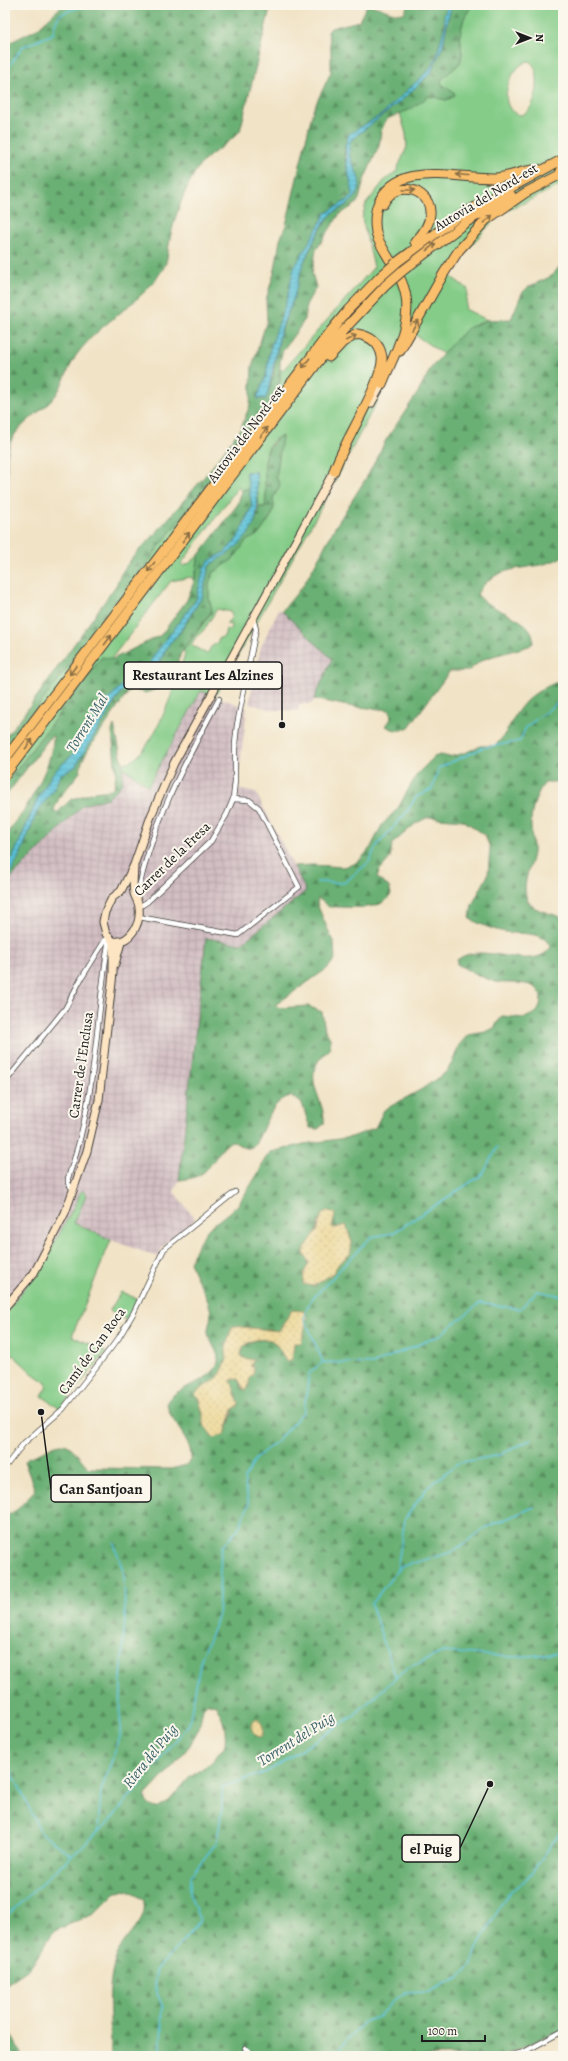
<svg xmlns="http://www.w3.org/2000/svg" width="568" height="2061" font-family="Alegreya,serif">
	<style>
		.industrial { fill: url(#industrial-grid) }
		.grass { fill: #84cc88; stroke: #507452; fill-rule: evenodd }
		.forest { fill: url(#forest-firs); stroke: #446648; fill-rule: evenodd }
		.sand { fill: url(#sand-dots); stroke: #857b5d }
		.water { fill: url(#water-rules); stroke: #3c707a }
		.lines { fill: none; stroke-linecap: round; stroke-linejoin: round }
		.stream { stroke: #5cc3d9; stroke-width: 1.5 }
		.street-casing { stroke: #3c3a36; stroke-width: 6 }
		.secondary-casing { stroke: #3c3a36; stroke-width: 9 }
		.highway-casing { stroke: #3c3a36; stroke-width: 11 }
		.street { stroke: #fff; stroke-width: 4.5 }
		.secondary { stroke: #fde5c4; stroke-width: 7 }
		.highway { stroke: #f9bf6c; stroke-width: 9 }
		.highway-bridge-casing { stroke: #3c3a36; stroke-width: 11; stroke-linecap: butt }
		.highway-bridge { stroke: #f9bf6c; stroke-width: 9 }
		.oneway { stroke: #8a6e44 }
		.labels { text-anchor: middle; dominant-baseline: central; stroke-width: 4; stroke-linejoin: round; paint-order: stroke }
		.street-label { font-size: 14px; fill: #1c1c1c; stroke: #fbf7ec }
		.water-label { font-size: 15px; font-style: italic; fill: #365f68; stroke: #fbf7ec }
		.leader { fill: none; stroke: #1c1c1c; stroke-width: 1.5 }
		.callout-dot { fill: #1c1c1c; stroke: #fbf7ec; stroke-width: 1.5 }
		.callout { fill: #fbf7ec; stroke: #1c1c1c; stroke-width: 1.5 }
		.callout-label { font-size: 15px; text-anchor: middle; font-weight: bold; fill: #1c1c1c }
	</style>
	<defs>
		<pattern id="industrial-grid" width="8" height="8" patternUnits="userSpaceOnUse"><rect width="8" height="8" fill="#d2bec3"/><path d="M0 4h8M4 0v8" fill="none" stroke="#b4a3a7"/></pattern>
		<pattern id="forest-firs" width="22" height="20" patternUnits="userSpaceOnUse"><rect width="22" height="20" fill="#6bb074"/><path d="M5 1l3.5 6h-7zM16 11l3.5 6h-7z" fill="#578e5e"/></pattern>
		<pattern id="sand-dots" width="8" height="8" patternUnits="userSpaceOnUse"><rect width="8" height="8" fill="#eeda9e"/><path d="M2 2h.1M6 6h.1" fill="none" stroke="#ccba88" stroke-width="1.8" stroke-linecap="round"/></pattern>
		<pattern id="water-rules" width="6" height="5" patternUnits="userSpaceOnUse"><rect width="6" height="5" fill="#5cc3d9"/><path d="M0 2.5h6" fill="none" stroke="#4fa7ba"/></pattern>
	</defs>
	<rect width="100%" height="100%" fill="#fbf7ec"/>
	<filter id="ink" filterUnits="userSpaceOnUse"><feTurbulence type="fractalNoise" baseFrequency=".025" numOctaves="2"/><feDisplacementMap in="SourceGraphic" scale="8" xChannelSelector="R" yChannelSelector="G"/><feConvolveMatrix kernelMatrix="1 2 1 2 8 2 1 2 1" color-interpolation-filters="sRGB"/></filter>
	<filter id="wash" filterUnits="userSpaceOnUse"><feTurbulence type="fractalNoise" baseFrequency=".012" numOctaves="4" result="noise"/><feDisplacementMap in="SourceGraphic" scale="16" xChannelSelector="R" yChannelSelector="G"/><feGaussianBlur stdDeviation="0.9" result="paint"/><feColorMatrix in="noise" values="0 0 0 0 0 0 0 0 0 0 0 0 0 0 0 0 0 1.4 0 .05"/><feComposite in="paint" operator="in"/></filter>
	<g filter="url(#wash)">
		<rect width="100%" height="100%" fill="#f1e3c6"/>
		<path class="industrial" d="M279 609 295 622 333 659 312 704H299L298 711 274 710 249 704 261 647Z
			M201 691 247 708 237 789 256 793 306 891 241 944 206 938 179 1180 174 1192 195 1219 164 1245 158 1257 111 1240 67 1220 44 1262 5 1314V884L83 805 108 798 122 784 123 767 148 785Z"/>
		<path class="grass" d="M472 5H563V184L497 216 463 255 450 276 468 289 465 309 487 320 461 334 443 354 415 335 383 390 317 515 215 696 201 691 148 786 123 767 122 762C150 768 179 675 185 653L183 651 212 612 209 600V583L213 573 233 559 246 541 259 534 272 515 274 506 273 498 280 485 276 477 282 436C256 442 268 489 265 507H259L256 472H246L249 488 241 492 239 486 181 564 183 566 190 563 199 555 194 581 191 577 171 581 111 659 102 657 5 785V750L272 398 280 382V370H283L290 362 374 267 362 218 366 204 384 181 396 172 407 147 406 134 400 113 429 96 446 100 453 97 449 88 442 85 441 80 460 63 462 54 460 34 464 18ZM529 61C544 69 537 115 519 115 494 107 511 64 529 61ZM217 609 231 612 232 617 226 624 232 625 231 630 226 629 224 637 219 638 217 643 211 647 207 654 191 645 196 637 204 630Z
			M81 1190 87 1194 74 1223 111 1240 72 1336 106 1352 60 1409 42 1396 47 1386 46 1383 32 1373 5 1347V1314L44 1262 77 1201Z
			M121 1292 138 1299 126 1320 111 1312 110 1310Z"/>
		<path class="forest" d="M63 5H271L240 131C226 147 204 155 194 174 183 193 172 224 169 245 167 254 168 261 163 269 143 302 105 319 81 349 67 365 65 386 51 401 39 413 20 424 12 439 1 462 13 487 5 510V45L37 29Z
			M367 5C379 5 392 16 404 13L408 5H448C445 13 445 18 444 26 443 40 438 57 430 69 421 82 394 104 381 115 369 124 349 129 345 146 342 160 352 180 353 194L351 198 326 213 320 223 290 290 279 326 270 349 266 376 257 398 266 399 273 376 280 334 294 297 300 270 317 235 331 214 347 205 356 196C356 189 357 178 355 170 352 157 345 155 351 140L402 100 431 73 443 45 448 18 452 5H472L464 18 460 34 462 54 460 63 441 80 442 85 453 91 455 95 446 100 429 96 411 109 389 118 385 122 381 131 379 146 364 180 359 199 356 204 339 215 316 250 312 273 316 287 306 305V314L302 324 283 350 280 361V380L272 398 5 750V738L30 706 117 584C118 574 140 547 149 541L210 470 241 428 250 405 252 367 267 320 266 300 275 269 280 240 286 225 313 110 331 72V48L328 32 331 28 359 21Z
			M563 262V556C534 575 499 558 477 594 490 613 537 617 533 643L529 646 490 657 482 660 468 671H450L409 727C400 732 395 731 386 726L391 719 390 710 348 706 314 699 332 659 282 611 302 587 311 572 334 529 368 475 386 440 419 391 431 368 455 340 468 328 487 320 511 319 522 293 528 287 552 276Z
			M280 436 282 438 276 477 280 485 273 498 274 506 272 515 259 534 246 541 233 559 213 573 209 583V600L212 608 211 612 181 653 171 682 167 685 146 693 134 690 129 691 88 750 82 761 80 772 59 798 53 812H58L70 800 94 792 110 790 114 786 116 775 112 731 114 725 123 765 122 784 108 798 83 805 5 884V877L11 872 21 853 36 812 52 792 61 774 75 767 121 692 128 687 140 685 160 663 169 644 180 633 202 597 209 566C232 548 254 538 259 507H265C269 482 255 455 280 436Z
			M249 488 252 506 244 521 243 529 237 539 225 552 209 561 196 600 154 655 145 673 122 685 105 703 86 733 80 738 73 754 53 773 37 800 13 857 5 864V835C23 817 55 762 53 736H51L5 797V785L102 657 113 659 161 635 187 600 195 579 199 555 238 504 242 490Z
			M563 680V781C557 783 547 780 543 785 535 796 530 815 531 828 531 837 534 845 533 853 531 867 520 886 528 901 534 912 553 913 563 918V2037L553 2033 503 2056H111C112 2020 103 1980 121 1947 129 1932 150 1918 143 1899L129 1891 122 1890 115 1893 94 1914 54 1931 30 1968 5 1985V1517L18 1509 35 1490 24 1461C28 1456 35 1456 40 1453 71 1434 69 1448 89 1468L172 1469 186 1465 191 1459C192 1436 169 1424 167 1402 173 1390 199 1384 210 1374 229 1359 209 1345 208 1332 208 1324 213 1316 210 1308 206 1292 195 1278 190 1262L201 1239 208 1229 238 1205 259 1172 265 1159 271 1152 304 1144 352 1137 375 1128 384 1110 422 1089 446 1072 452 1063 459 1045 468 1035 486 1032 494 1028 502 1016 525 1018 537 1012C540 1007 541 1004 541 998 540 978 509 985 496 982 483 978 469 971 457 964V960C482 939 533 975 551 947 542 930 521 935 506 932 493 930 482 925 470 919L472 905 488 875 490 848 485 835 463 820 428 817 415 824 392 844 390 858 379 871 377 878 389 887 391 894C382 913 347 906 329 907L318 898 317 904 334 944 335 959 328 968 275 1005 280 1008 308 1006 322 1012 325 1030 330 1038V1049C326 1053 320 1057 317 1063 306 1084 326 1103 324 1124L318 1129 310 1128 302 1103 291 1096C266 1100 262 1146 249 1148 243 1149 237 1142 231 1141 209 1157 214 1178 179 1180L206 938 241 944 306 891 294 866 313 865 343 867 354 864 361 859 371 847 382 825 398 808 417 774 434 757 441 755 449 757 465 753 480 746H495C505 736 509 726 516 714 527 696 543 687 563 680ZM335 1215 332 1227 336 1228 342 1226 349 1232 352 1243 347 1257 339 1263 333 1273 313 1286 304 1273 308 1267 307 1246C313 1242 317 1230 318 1222ZM307 1316 302 1331 303 1336 294 1343V1347L285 1359 281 1350 271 1340C259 1339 242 1340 241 1355L252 1363 248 1384 242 1389 238 1379 231 1380 235 1395 233 1413 225 1434 214 1438C201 1424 205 1408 195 1394L213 1383 222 1372 227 1358 226 1351 230 1341V1333L241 1327 279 1331 286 1319ZM208 1703 215 1704C223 1716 228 1734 224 1748L218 1753 212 1762 189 1778 169 1801 157 1808C150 1807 144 1802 146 1795L174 1765 190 1745 199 1728 203 1708Z
			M5 2022 22 2056H5Z"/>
		<path class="sand" d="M326 1211 333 1212 335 1215 332 1227 336 1228 346 1225 352 1243 350 1254 339 1263 333 1273 320 1282 313 1286 303 1284 304 1273 309 1263C308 1259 304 1256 304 1251 304 1249 315 1234 317 1230 321 1223 318 1216 326 1211Z
			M292 1310 303 1311 307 1316C307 1320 302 1340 301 1343H294L292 1359 288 1361C281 1356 280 1345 271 1340 259 1338 242 1340 241 1355L243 1358 254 1360 250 1366 254 1367 253 1374 250 1377 248 1388 245 1391 238 1379 231 1380 239 1405 233 1409 225 1434 214 1438 203 1424V1413L199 1400 195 1394C209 1380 217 1386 226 1362 228 1358 226 1354 226 1350 226 1346 231 1329 233 1326L279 1331Z
			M255 1719 259 1720 263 1726V1734L260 1737C254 1736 251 1729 251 1724Z"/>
		<path class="water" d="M448 5H452L448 18 443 45 431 73 402 100 351 140C343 161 363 171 359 189 357 201 342 207 333 213 323 220 312 245 306 257 300 270 298 283 294 297 290 310 283 321 280 334 275 356 272 378 266 399L257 398 266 376 270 349 286 302 294 268 326 213 351 198 353 194 347 166 345 146 349 134 381 115 429 70 436 58 445 25 444 15Z
			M246 472H256C258 509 263 527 230 552 223 557 215 560 209 566L202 597 179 633 169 644 150 679 140 685 128 687 121 692 75 767 61 774 52 792 37 812 21 853 11 872 5 877V864L13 857 37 800 53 773 73 754 80 738 86 733 105 703 122 685 145 673 154 655 196 600 204 568 209 561 225 552 237 539 252 506Z"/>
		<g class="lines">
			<path class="stream" d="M5 73 22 47 53 34C57 7 65 14 87 5
				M317 882 344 883 369 862 377 845 406 813 416 797 432 789 439 768 482 748 520 741 526 727 556 704 563 703
				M323 1362 304 1318 310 1301 371 1237 393 1233 483 1174 497 1147
				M397 1570 405 1519 427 1488 458 1463 500 1455 532 1439
				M396 1678 371 1604 400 1567 452 1552 485 1528 534 1507
				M5 1757 41 1833 72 1856
				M98 1832 101 1791 120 1737 121 1679 125 1617 124 1574 114 1543
				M5 1917 109 1822 189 1724 201 1659 218 1617 221 1548 238 1529 249 1504 244 1479 257 1457 277 1441 304 1411 309 1373 323 1362 372 1364 439 1336 480 1303 520 1309 537 1291 563 1296
				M160 2056 163 2007 154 1986 156 1971 200 1921 190 1895V1876L217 1842 222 1807V1787L267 1772 353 1716 407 1668 443 1652 515 1657 563 1653
				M336 2056 342 2045 352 2036 363 2022 378 2017 394 2000 405 1993 428 1992 461 1976 472 1964 478 1946 500 1906 511 1891 527 1879 563 1828"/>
		</g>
	</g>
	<g filter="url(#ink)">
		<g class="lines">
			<g class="street-casing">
				<path id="street" d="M137 898C150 827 185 762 219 699
					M139 907 147 902 211 841 227 814 233 799 235 781V744L237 725 256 629 253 618
					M139 917 238 935 299 887 259 808 249 800 233 799
					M5 1082 65 1009 81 979 107 937
					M74 1191 68 1183V1178C97 1098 95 1021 109 939
					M5 1467 24 1443 63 1409 118 1339 134 1312 164 1249 235 1192
					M245 2048 254 2056
					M509 2056 524 2052 563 2031"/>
			</g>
			<g class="secondary-casing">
				<path id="secondary" d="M371 404 382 384
					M134 865C134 874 132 885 134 893 135 898 139 902 139 908 141 924 130 944 113 941L106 934 103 922 105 912 112 898 121 891 134 865 151 816 174 763 336 467
					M115 964 121 942
					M5 1307 34 1273 65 1213 87 1151 99 1100 113 973V941"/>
			</g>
			<g class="highway-casing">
				<path id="highway" d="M383 204C400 170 457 200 415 242
					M396 263 459 216 563 159
					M401 272 465 223 511 195
					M400 351 444 273 459 250 486 220 525 193 559 175 562 169
					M329 357 343 342 357 334C370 336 380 343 382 357 385 379 342 445 334 471
					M382 384C393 357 411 326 406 297 403 276 387 258 378 239 374 229 374 214 378 204 397 159 456 179 494 178 510 178 526 168 541 170
					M5 759 330 332 348 310 380 277
					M5 775 337 337 386 285"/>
			</g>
			<use href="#street" class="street"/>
			<use href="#secondary" class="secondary"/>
			<use href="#highway" class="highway"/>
			<g class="highway-bridge-casing">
				<path id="highway-bridge" d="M380 277 396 263
					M386 285 401 272"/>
			</g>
			<use href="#highway-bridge" class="highway-bridge"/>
		</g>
		<defs><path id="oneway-shaft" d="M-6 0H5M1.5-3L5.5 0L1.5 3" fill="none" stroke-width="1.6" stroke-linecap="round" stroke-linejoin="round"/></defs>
		<g class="oneway">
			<use href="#oneway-shaft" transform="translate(462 175) rotate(-175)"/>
			<use href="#oneway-shaft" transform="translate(409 190)"/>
			<use href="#oneway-shaft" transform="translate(488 219) rotate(-40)"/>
			<use href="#oneway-shaft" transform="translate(431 247) rotate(-38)"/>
			<use href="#oneway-shaft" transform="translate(415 325) rotate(-61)"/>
			<use href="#oneway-shaft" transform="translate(351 338) rotate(-27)"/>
			<use href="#oneway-shaft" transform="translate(306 363) rotate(127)"/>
			<use href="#oneway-shaft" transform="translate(264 432) rotate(-53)"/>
			<use href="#oneway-shaft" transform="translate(186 537) rotate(-53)"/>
			<use href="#oneway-shaft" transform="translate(151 567) rotate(127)"/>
			<use href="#oneway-shaft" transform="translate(108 640) rotate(-53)"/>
			<use href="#oneway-shaft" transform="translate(73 670) rotate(127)"/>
			<use href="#oneway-shaft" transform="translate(29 744) rotate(-53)"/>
		</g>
	</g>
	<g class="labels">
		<g class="street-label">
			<text transform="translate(486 197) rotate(-31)">Autovia del Nord-est</text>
			<text transform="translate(246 434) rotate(-53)">Autovia del Nord-est</text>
			<text transform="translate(172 859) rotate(-44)">Carrer de la Fresa</text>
			<text transform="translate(81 1065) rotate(-82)">Carrer de l'Enclusa</text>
			<text transform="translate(92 1351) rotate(-54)">Camí de Can Roca</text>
		</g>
		<g class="water-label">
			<text transform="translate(87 723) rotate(-58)">Torrent Mal</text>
			<text transform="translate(296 1739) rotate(-32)">Torrent del Puig</text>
			<text transform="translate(150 1756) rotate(-51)">Riera del Puig</text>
		</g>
	</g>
	<path class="leader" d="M282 725L282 675M41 1412L51 1489M490 1784L460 1848"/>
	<g class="callout-dot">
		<circle cx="282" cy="725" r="4"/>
		<circle cx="41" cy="1412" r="4"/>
		<circle cx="490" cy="1784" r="4"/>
	</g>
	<g class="callout">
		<rect x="124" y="662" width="158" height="27" rx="4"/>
		<rect x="51" y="1475" width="100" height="27" rx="4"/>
		<rect x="402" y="1835" width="58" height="27" rx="4"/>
	</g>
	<g class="callout-label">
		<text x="203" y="680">Restaurant Les Alzines</text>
		<text x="101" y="1494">Can Santjoan</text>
		<text x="431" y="1854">el Puig</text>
	</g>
	<rect width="568" height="2061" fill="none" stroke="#fbf7ec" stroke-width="20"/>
	<g transform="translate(530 38) rotate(90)" stroke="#fbf7ec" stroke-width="3" paint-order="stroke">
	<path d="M0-3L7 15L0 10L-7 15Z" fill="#1c1c1c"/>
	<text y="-6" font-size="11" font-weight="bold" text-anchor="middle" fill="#1c1c1c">N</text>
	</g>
	<path d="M422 2035v6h63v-6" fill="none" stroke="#1c1c1c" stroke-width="2"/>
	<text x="428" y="2035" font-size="12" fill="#1c1c1c" stroke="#fbf7ec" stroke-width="3" paint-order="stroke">100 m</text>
</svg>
